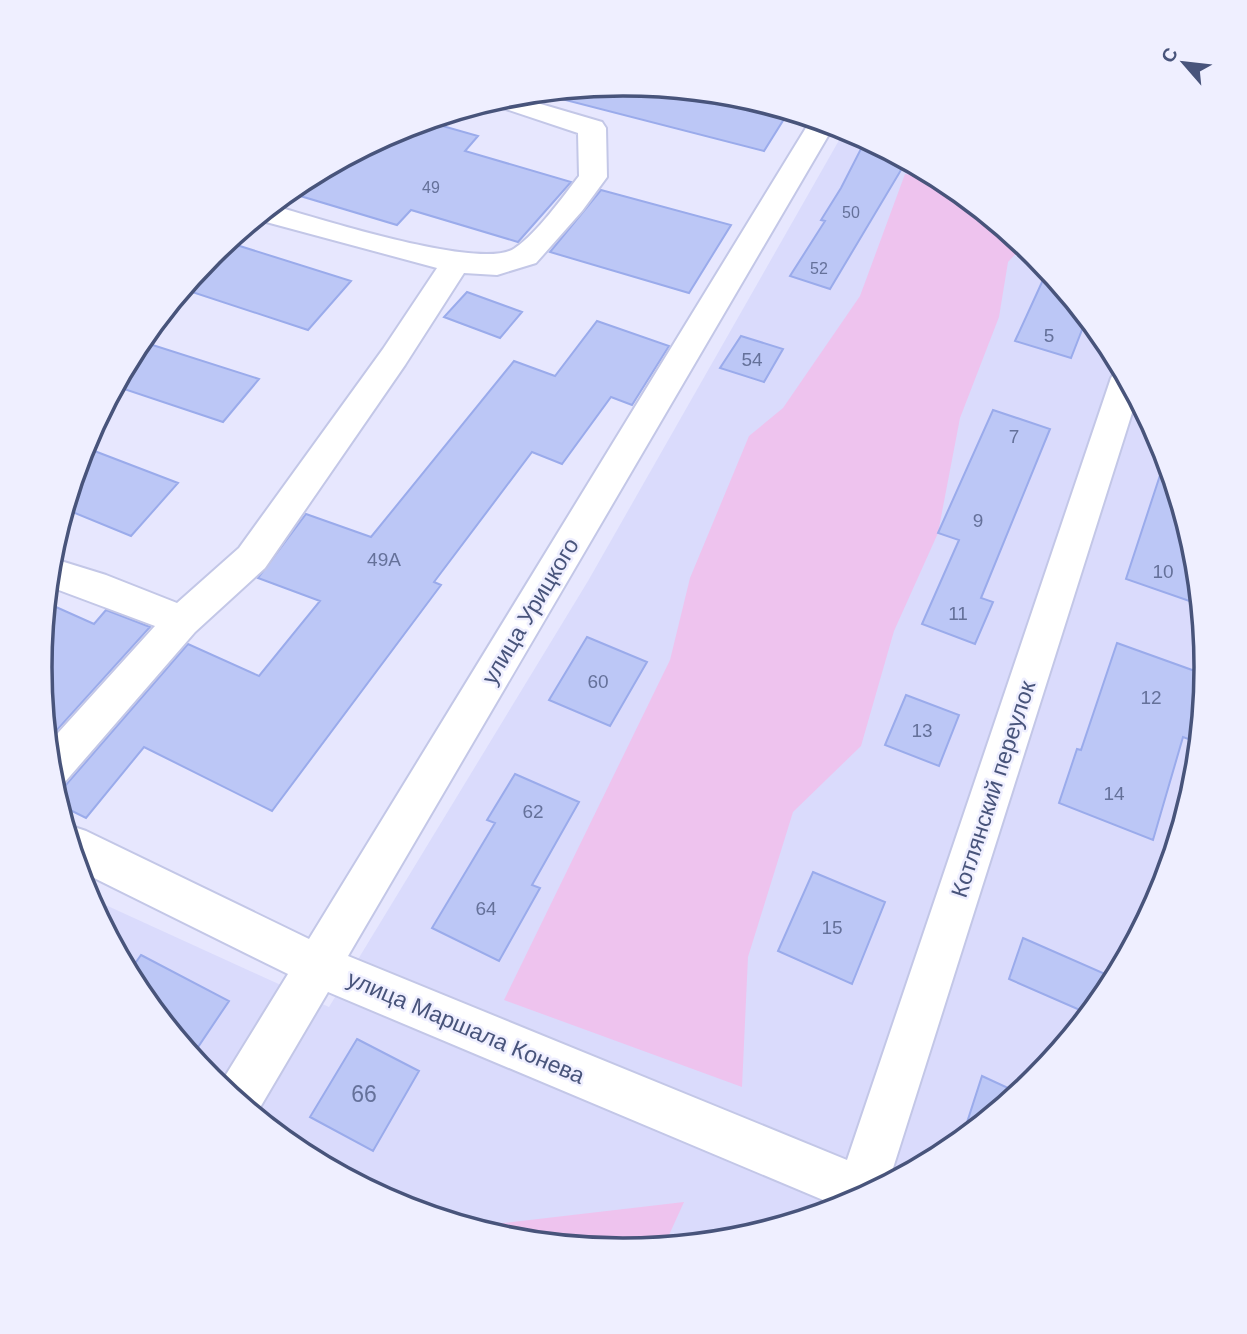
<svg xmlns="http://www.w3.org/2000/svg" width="1247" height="1334" font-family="Helvetica,sans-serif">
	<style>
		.residential { fill: #dadbfc }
		.green { fill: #eec3ee }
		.building { fill: #bcc7f6; stroke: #9aabeb; stroke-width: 2 }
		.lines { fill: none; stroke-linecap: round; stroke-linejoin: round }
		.minor-casing { stroke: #c3c7e7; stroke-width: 4 }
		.minor { fill: #fff; fill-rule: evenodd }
		.labels { text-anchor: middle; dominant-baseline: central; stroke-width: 5; stroke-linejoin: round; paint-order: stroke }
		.far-number-label { font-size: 16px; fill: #65719a }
		.number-label { font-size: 19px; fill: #65719a }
		.street-label { font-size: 23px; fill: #48547b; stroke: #efefff }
		.near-number-label { font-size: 23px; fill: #65719a }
		.rim { fill: none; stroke: #48547b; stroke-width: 3.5 }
	</style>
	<rect width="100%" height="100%" fill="#e7e7fe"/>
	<path class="residential" d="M846 128 948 182 1036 255 1109 343 1162 444 1196 554 1207 667 1195 781 1162 891 1108 991 1036 1080 947 1152 846 1206 737 1239 623 1250 509 1239 400 1206 299 1152 211 1079 138 991 88 897 329 1007 588 581Z"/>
	<path class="green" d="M905 174 948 182 1024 245 1008 262 999 317 960 418 938 533 894 631 861 746 793 812 748 957 742 1087 504 1000 670 660 690 578 749 436 783 408 860 296Z
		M684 1202 664 1246C600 1253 532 1246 470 1227Z"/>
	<path class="building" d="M624 84 735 95 789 111 764 151 546 95V91Z
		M425 121 478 136 465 151 571 182 518 242 411 210 397 225 287 192 300 182 401 128Z
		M866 139 907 160 830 289 790 276 825 221 821 220 841 188Z
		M601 190 731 225 689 293 550 252Z
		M227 242 351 281 308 330 183 289 211 254Z
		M1048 269 1087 317 1071 358 1015 341Z
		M467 292 522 312 500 338 444 317Z
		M597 321 669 346 632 405 611 397 562 464 532 452 434 582 441 585 272 811 144 747 86 818 58 804 54 789 66 785 188 644 259 676 320 601 258 578 306 514 371 537 514 361 555 376Z
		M741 336 783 349 764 382 720 368Z
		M140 341 259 379 223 422 115 386Z
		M993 410 1050 429 981 598 993 602 975 644 922 624 959 540 938 533Z
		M84 447 178 483 131 536 65 509Z
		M1166 457 1196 554 1201 605 1126 579Z
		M47 603 94 624 106 610 150 627 47 741 40 667Z
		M587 637 647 662 610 726 549 700Z
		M1117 643 1206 675 1191 740 1183 737 1153 840 1059 803 1077 749 1081 750Z
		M906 695 959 715 939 766 885 745Z
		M515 774 579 802 532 885 540 888 499 961 432 928 495 823 487 820Z
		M813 872 885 902 852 984 778 951Z
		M1023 938 1112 977 1107 992 1089 1014 1009 979Z
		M141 955 229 1001 192 1056 138 991 129 972Z
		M357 1039 419 1071 373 1151 310 1117Z
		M982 1076 1019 1093 961 1141Z"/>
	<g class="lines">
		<g class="minor-casing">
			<path id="minor" d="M510 95 602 122 606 128 607 177 582 211 536 263 497 275 464 273 405 365 265 568 195 632 64 783 53 787 48 744 155 626 48 586 51 558 106 575 177 603 239 548 383 349 437 268 255 219 271 205C315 217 482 272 515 248 537 233 562 198 579 176L578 133 485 102Z
				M812 118 835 124 348 956 847 1160 1111 378 1116 370 1122 368 1137 397 888 1184 837 1209 835 1205 328 992 255 1116 219 1086 288 974 78 870 66 828 71 826 86 831 309 939Z"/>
		</g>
		<use href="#minor" class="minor"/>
	</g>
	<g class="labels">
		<g class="far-number-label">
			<text x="431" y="187">49</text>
			<text x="851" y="212">50</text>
			<text x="819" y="268">52</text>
		</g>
		<g class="number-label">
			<text x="1049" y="335">5</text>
			<text x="752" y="359">54</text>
			<text x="1014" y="436">7</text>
			<text x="978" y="520">9</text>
			<text x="384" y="559">49А</text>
			<text x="1163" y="571">10</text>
			<text x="958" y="613">11</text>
			<text x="598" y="681">60</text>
			<text x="1151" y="697">12</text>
			<text x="922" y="730">13</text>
			<text x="1114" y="793">14</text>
			<text x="533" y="811">62</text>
			<text x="486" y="908">64</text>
			<text x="832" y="927">15</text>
		</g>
		<g class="street-label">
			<text transform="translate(530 611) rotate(-59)">улица Урицкого</text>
			<text transform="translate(993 789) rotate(-72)">Котлянский переулок</text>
			<text transform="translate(466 1027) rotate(23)">улица Маршала Конева</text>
		</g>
		<g class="near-number-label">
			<text x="364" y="1094">66</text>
		</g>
	</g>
	<path d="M0 0H1247V1334H0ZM52 667a571 571 0 1 1 1142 0a571 571 0 1 1-1142 0Z" fill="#efefff" fill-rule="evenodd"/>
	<path class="rim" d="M52 667a571 571 0 1 1 1142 0a571 571 0 1 1-1142 0Z"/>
	<g transform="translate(1184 63) rotate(298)" stroke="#efefff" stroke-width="5" paint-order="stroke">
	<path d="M0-5L12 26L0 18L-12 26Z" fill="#48547b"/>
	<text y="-10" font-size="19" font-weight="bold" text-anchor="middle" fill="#48547b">С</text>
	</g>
</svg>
